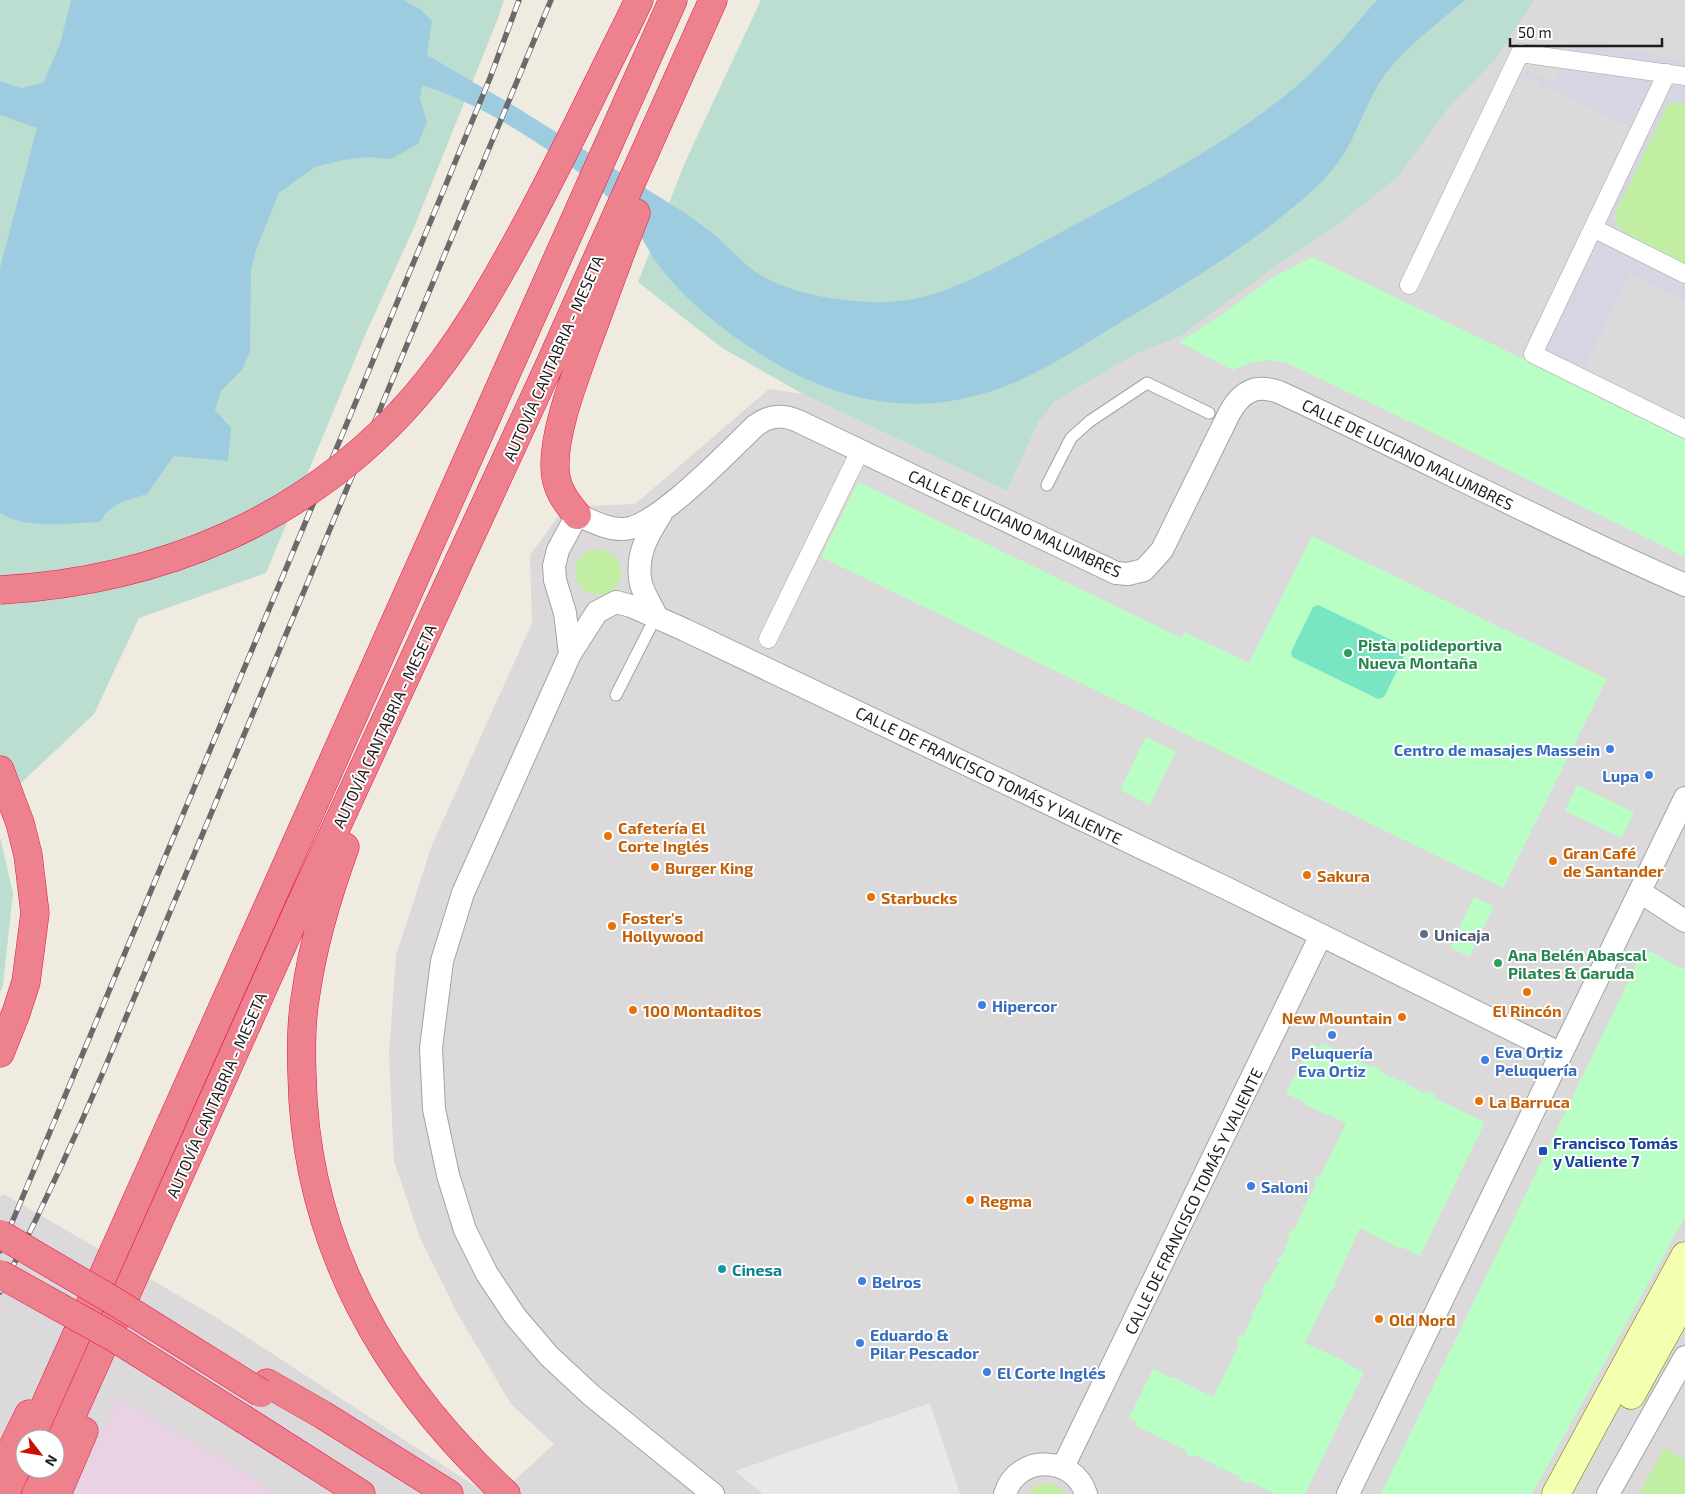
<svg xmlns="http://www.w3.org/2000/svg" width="1685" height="1494" font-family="'Exo 2',sans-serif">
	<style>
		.residential { fill: #dbd9d9; fill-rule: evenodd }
		.industrial { fill: #e8d2e3 }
		.grass { fill: #c1eea2 }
		.wetland { fill: #bcded1 }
		.park { fill: #b9fec4 }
		.pitch { fill: #78e5c3 }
		.parking { fill: #e8e8e8 }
		.plaza { fill: #d6d5e4 }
		.water { fill: #9dcce0 }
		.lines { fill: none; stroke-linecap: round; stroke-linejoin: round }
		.service-casing { stroke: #a3a3a3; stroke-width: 13 }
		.pedestrian-casing { stroke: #a3a3a3; stroke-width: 19 }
		.minor-casing { stroke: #a3a3a3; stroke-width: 24 }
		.secondary-casing { stroke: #607700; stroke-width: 29 }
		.motorway-casing { stroke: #e5154c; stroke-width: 29 }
		.service { stroke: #fff; stroke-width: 11 }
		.pedestrian { stroke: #fff; stroke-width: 18 }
		.minor { stroke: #fff; stroke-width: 22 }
		.secondary { stroke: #f4ffaf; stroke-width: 28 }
		.motorway { stroke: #ed818d; stroke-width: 28 }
		.rail-casing { stroke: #6a6a6a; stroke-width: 5.5 }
		.rail { stroke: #fff; stroke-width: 4; stroke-dasharray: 11; stroke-linecap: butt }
		.motorway-bridge-casing { stroke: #e5154c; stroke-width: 29; stroke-linecap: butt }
		.motorway-bridge { stroke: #ed818d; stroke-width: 28 }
		.leisure-dot { fill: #2e9e5b; stroke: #fff; stroke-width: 2 }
		.shop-dot { fill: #3f7fe0; stroke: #fff; stroke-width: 2 }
		.food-dot { fill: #e8710a; stroke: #fff; stroke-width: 2 }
		.service-dot { fill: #5c6f8a; stroke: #fff; stroke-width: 2 }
		.transit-dot { fill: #1a4fb4; stroke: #fff; stroke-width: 2 }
		.culture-dot { fill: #0f9aa8; stroke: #fff; stroke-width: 2 }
		.labels { text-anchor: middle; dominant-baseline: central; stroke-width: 4; stroke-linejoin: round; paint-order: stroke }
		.street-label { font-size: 16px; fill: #1c1c1c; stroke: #fff }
		.leisure-label { font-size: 16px; font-weight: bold; fill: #27864d; stroke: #fff; text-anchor: start }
		.shop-label { font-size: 16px; font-weight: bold; fill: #366cbe; stroke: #fff; text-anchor: start }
		.food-label { font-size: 16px; font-weight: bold; fill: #c56008; stroke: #fff; text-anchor: start }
		.service-label { font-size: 16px; font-weight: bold; fill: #4e5e75; stroke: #fff; text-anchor: start }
		.transit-label { font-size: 16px; font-weight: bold; fill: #164399; stroke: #fff; text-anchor: start }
		.culture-label { font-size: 16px; font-weight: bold; fill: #0d838f; stroke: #fff; text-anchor: start }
	</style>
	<rect width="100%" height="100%" fill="#efebe1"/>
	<path class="residential" d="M1534 0H1685V1494H500L554 1444 511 1404 456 1311 420 1238 394 1161 389 1054 396 955 432 845 532 623 530 555 565 507 635 504 769 389 803 394 1007 491 1038 423 1054 402 1134 355 1181 336 1286 259 1334 228 1399 176 1447 110 1495 60Z
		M4 1194 219 1319 487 1494H0V1197ZM25 1439H55V1469H25Z"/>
	<path class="industrial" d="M118 1399 238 1467 276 1494H74Z"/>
	<path class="grass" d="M1669 101 1685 104V264L1627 234C1619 229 1616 224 1614 215Z
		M575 572a23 23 0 1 1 46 0a23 23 0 1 1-46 0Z
		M1664 1448 1685 1460V1494H1639Z
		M1045 1483C1055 1485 1060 1486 1067 1494H1028L1035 1487Z"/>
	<path class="wetland" d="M0 0H504L497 21 413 230 366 333 266 573 139 618 94 714 0 803Z
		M761 0H1534L1495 60 1447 110 1399 176 1334 228 1286 259 1181 336 1134 355 1054 402 1038 423 1007 491 803 394 722 348 638 282 686 160Z
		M0 837 13 893 3 985 0 993Z"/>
	<path class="park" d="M1312 257 1685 437V557L1429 431 1289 364C1268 357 1252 361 1233 370L1179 342 1215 319 1273 277Z
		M858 482 1182 638 1185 632 1249 663 1312 536 1607 679 1503 888 821 557Z
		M1146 737 1176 751 1150 805 1120 790Z
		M1577 785 1634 812 1622 838 1565 811Z
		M1474 897 1494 906 1469 957 1450 947Z
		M1651 952 1685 970V1217L1532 1494H1381L1639 959 1647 953Z
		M1311 1043 1319 1047 1322 1043 1373 1068 1374 1066 1381 1069 1380 1072 1402 1082 1403 1080 1406 1081 1405 1083 1426 1094 1428 1091 1435 1095 1434 1098 1485 1122 1420 1256 1401 1247 1400 1249 1360 1228 1335 1282 1337 1283 1333 1290H1331L1305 1343 1345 1361V1363L1364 1372 1305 1494H1275L1248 1481 1247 1483 1239 1480 1240 1477 1219 1467 1216 1469V1465L1194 1455 1193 1457 1186 1454 1187 1451 1136 1426 1137 1422 1129 1418 1153 1369 1172 1378 1173 1377 1213 1397 1239 1344 1236 1342 1240 1335 1243 1336 1253 1315 1251 1313V1311L1254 1312 1264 1290 1262 1289 1266 1282 1268 1283 1279 1262 1276 1260 1277 1258 1280 1259 1290 1238 1288 1237 1291 1229 1294 1230 1304 1209 1302 1207 1303 1205 1305 1206 1316 1184 1314 1183 1317 1175 1320 1176 1346 1123 1305 1105 1306 1103 1286 1094Z"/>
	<path class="pitch" d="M1318 605 1404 646 1405 654 1384 697 1378 699 1292 657 1291 652 1313 607Z"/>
	<path class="parking" d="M930 1403 960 1494H763L735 1471Z"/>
	<path class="plaza" d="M1576 40 1587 45 1656 54V55L1685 59V104L1669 102 1614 215 1615 222 1619 229 1627 234 1685 264V301L1630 274 1581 374 1529 348 1635 130 1619 122 1618 123 1612 120V118L1547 87 1546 89 1540 86V83L1524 75 1527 70 1554 83Z"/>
	<path class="water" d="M71 0H404L421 10 432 21 427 55 516 107 688 215C697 222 708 229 717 237 729 248 740 260 753 270 785 293 831 300 869 302 891 303 913 300 934 294 980 279 1022 253 1065 230 1143 188 1224 146 1293 89 1325 63 1350 30 1377 0H1465C1436 25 1401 50 1380 82 1361 112 1354 147 1329 174 1315 190 1297 204 1280 218 1235 254 1187 283 1138 312 1098 335 1060 362 1018 381 900 433 796 390 703 312 685 296 668 279 654 259 646 246 639 232 630 220 610 196 585 177 561 159 518 129 472 101 422 85L420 99 427 122 418 144 391 159 368 157 344 160 315 167 279 193 257 247 251 269 250 351 242 370 221 391 215 410 231 428 228 461 174 456 147 494C128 500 110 503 100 522 71 523 25 530 0 513V268L37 128 0 115V81L21 88 43 83 60 44Z"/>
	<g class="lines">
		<g class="service-casing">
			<path id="service" d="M1047 485 1071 438 1090 421 1147 383 1209 413
				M616 695 656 616"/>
		</g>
		<g class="pedestrian-casing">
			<path id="pedestrian" d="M1667 73 1533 354 1685 429
				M1593 228 1685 274
				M1409 285 1520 53 1685 76
				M768 639 860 451"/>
		</g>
		<g class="minor-casing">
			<path id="minor" d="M656 616C652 606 644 595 641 584 635 556 647 536 661 514
				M570 654 565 613 555 580 554 566 558 550 577 515C592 521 608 530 624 529 656 528 730 450 755 426 769 415 782 414 798 421L1116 573 1128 574 1144 570 1162 550 1230 412C1242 391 1256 384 1279 392 1415 455 1548 525 1685 585
				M1640 892 1685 921
				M1063 1467 1321 935
				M713 1494 591 1395 549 1356 515 1316 487 1274 465 1230 448 1175 434 1109 431 1048 442 961 463 893 570 654 597 612 616 602 631 606 685 630 1226 888 1561 1054
				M1005 1494C1017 1454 1074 1455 1086 1494
				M1348 1494 1685 798
				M1608 1494 1685 1357"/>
		</g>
		<g class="secondary-casing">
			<path id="secondary" d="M1631 1395 1685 1298
				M1556 1494 1685 1256"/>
		</g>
		<g class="motorway-casing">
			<path id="motorway" d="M627 25 639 0
				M577 515C565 501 555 487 555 467 554 432 573 383 585 349 602 304 618 258 636 213
				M0 770 20 823 28 855 35 913 26 982 16 1013 0 1053
				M345 847C328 894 313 943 306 993 301 1019 301 1048 302 1075 305 1243 385 1382 506 1494
				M267 1383 323 1415 449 1494
				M245 1420 361 1494
				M30 1439 673 0
				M55 1453 298 910 550 364 713 0
				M0 1473 29 1414
				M5 1494 22 1456
				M36 1494 48 1469
				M57 1494 84 1431"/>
		</g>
		<use href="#service" class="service"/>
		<use href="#pedestrian" class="pedestrian"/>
		<use href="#minor" class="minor"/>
		<use href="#secondary" class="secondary"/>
		<use href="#motorway" class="motorway"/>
		<g class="rail-casing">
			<path id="rail" d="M0 1251 355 404 490 78 519 0
				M0 1292C37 1219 72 1145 104 1070L551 0"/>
		</g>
		<use href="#rail" class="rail"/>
		<g class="motorway-bridge-casing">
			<path id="motorway-bridge" d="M0 590C160 581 308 520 415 397 459 346 493 286 525 227 561 161 593 92 627 25
				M0 1234 114 1301 261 1393
				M0 1274 113 1337 245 1420"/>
		</g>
		<use href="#motorway-bridge" class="motorway-bridge"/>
	</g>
	<g class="leisure-dot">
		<circle cx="1348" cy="653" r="5"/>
		<circle cx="1498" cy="963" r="5"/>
	</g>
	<g class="shop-dot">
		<circle cx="1610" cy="749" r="5"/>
		<circle cx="1649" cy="775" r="5"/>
		<circle cx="982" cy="1005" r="5"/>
		<circle cx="1332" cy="1035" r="5"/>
		<circle cx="1485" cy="1060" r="5"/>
		<circle cx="1251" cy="1186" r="5"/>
		<circle cx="862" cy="1281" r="5"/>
		<circle cx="860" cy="1343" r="5"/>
		<circle cx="987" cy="1372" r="5"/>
	</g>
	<g class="food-dot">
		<circle cx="608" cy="836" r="5"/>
		<circle cx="1553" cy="861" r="5"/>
		<circle cx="655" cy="867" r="5"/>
		<circle cx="1307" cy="875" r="5"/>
		<circle cx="871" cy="897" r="5"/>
		<circle cx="612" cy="926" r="5"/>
		<circle cx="1527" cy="992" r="5"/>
		<circle cx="633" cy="1010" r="5"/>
		<circle cx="1402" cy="1017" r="5"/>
		<circle cx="1479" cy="1101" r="5"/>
		<circle cx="970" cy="1200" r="5"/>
		<circle cx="1379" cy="1319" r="5"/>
	</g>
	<circle class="service-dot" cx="1424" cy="934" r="5"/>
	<rect class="transit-dot" x="1538" y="1146" width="10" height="10" rx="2.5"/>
	<circle class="culture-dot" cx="722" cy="1269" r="5"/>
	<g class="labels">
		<g class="street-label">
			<text transform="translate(553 358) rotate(-66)">AUTOVÍA CANTABRIA - MESETA</text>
			<text transform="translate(1408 454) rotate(26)">CALLE DE LUCIANO MALUMBRES</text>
			<text transform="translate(1015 523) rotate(25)">CALLE DE LUCIANO MALUMBRES</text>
			<text transform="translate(384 726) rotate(-65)">AUTOVÍA CANTABRIA - MESETA</text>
			<text transform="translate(989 775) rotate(26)">CALLE DE FRANCISCO TOMÁS Y VALIENTE</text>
			<text transform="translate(216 1095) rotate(-66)">AUTOVÍA CANTABRIA - MESETA</text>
			<text transform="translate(1193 1201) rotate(-64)">CALLE DE FRANCISCO TOMÁS Y VALIENTE</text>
		</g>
		<g class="leisure-label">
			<text x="1358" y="644">Pista polideportiva<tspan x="1358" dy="18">Nueva Montaña</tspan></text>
			<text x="1508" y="954">Ana Belén Abascal<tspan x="1508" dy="18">Pilates &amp; Garuda</tspan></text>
		</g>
		<g class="shop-label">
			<text x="1600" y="749" text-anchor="end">Centro de masajes Massein</text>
			<text x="1639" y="775" text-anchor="end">Lupa</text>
			<text x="992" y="1005">Hipercor</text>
			<text x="1495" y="1051">Eva Ortiz<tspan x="1495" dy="18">Peluquería</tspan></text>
			<text x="1332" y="1052" text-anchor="middle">Peluquería<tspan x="1332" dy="18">Eva Ortiz</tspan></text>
			<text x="1261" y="1186">Saloni</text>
			<text x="872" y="1281">Belros</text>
			<text x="870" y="1334">Eduardo &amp;<tspan x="870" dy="18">Pilar Pescador</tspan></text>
			<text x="997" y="1372">El Corte Inglés</text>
		</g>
		<g class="food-label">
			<text x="618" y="827">Cafetería El<tspan x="618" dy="18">Corte Inglés</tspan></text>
			<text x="1563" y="852">Gran Café<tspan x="1563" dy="18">de Santander</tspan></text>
			<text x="665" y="867">Burger King</text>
			<text x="1317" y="875">Sakura</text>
			<text x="881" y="897">Starbucks</text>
			<text x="622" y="917">Foster's<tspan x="622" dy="18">Hollywood</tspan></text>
			<text x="643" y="1010">100 Montaditos</text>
			<text x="1527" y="1010" text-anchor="middle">El Rincón</text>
			<text x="1392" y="1017" text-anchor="end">New Mountain</text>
			<text x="1489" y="1101">La Barruca</text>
			<text x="980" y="1200">Regma</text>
			<text x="1389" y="1319">Old Nord</text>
		</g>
		<g class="service-label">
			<text x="1434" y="934">Unicaja</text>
		</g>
		<g class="transit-label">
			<text x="1553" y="1142">Francisco Tomás<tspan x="1553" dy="18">y Valiente 7</tspan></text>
		</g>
		<g class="culture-label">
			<text x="732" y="1269">Cinesa</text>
		</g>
	</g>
	<g transform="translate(40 1454) rotate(121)"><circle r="24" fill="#ffffff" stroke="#a4a4a4"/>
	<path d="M0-4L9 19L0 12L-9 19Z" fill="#c91000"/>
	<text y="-8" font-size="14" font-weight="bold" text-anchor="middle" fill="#1c1c1c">N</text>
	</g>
	<path d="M1510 38v8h152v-8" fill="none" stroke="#1c1c1c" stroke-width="2.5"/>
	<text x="1518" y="38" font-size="15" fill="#1c1c1c" stroke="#ffffff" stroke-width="4" paint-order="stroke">50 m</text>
</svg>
